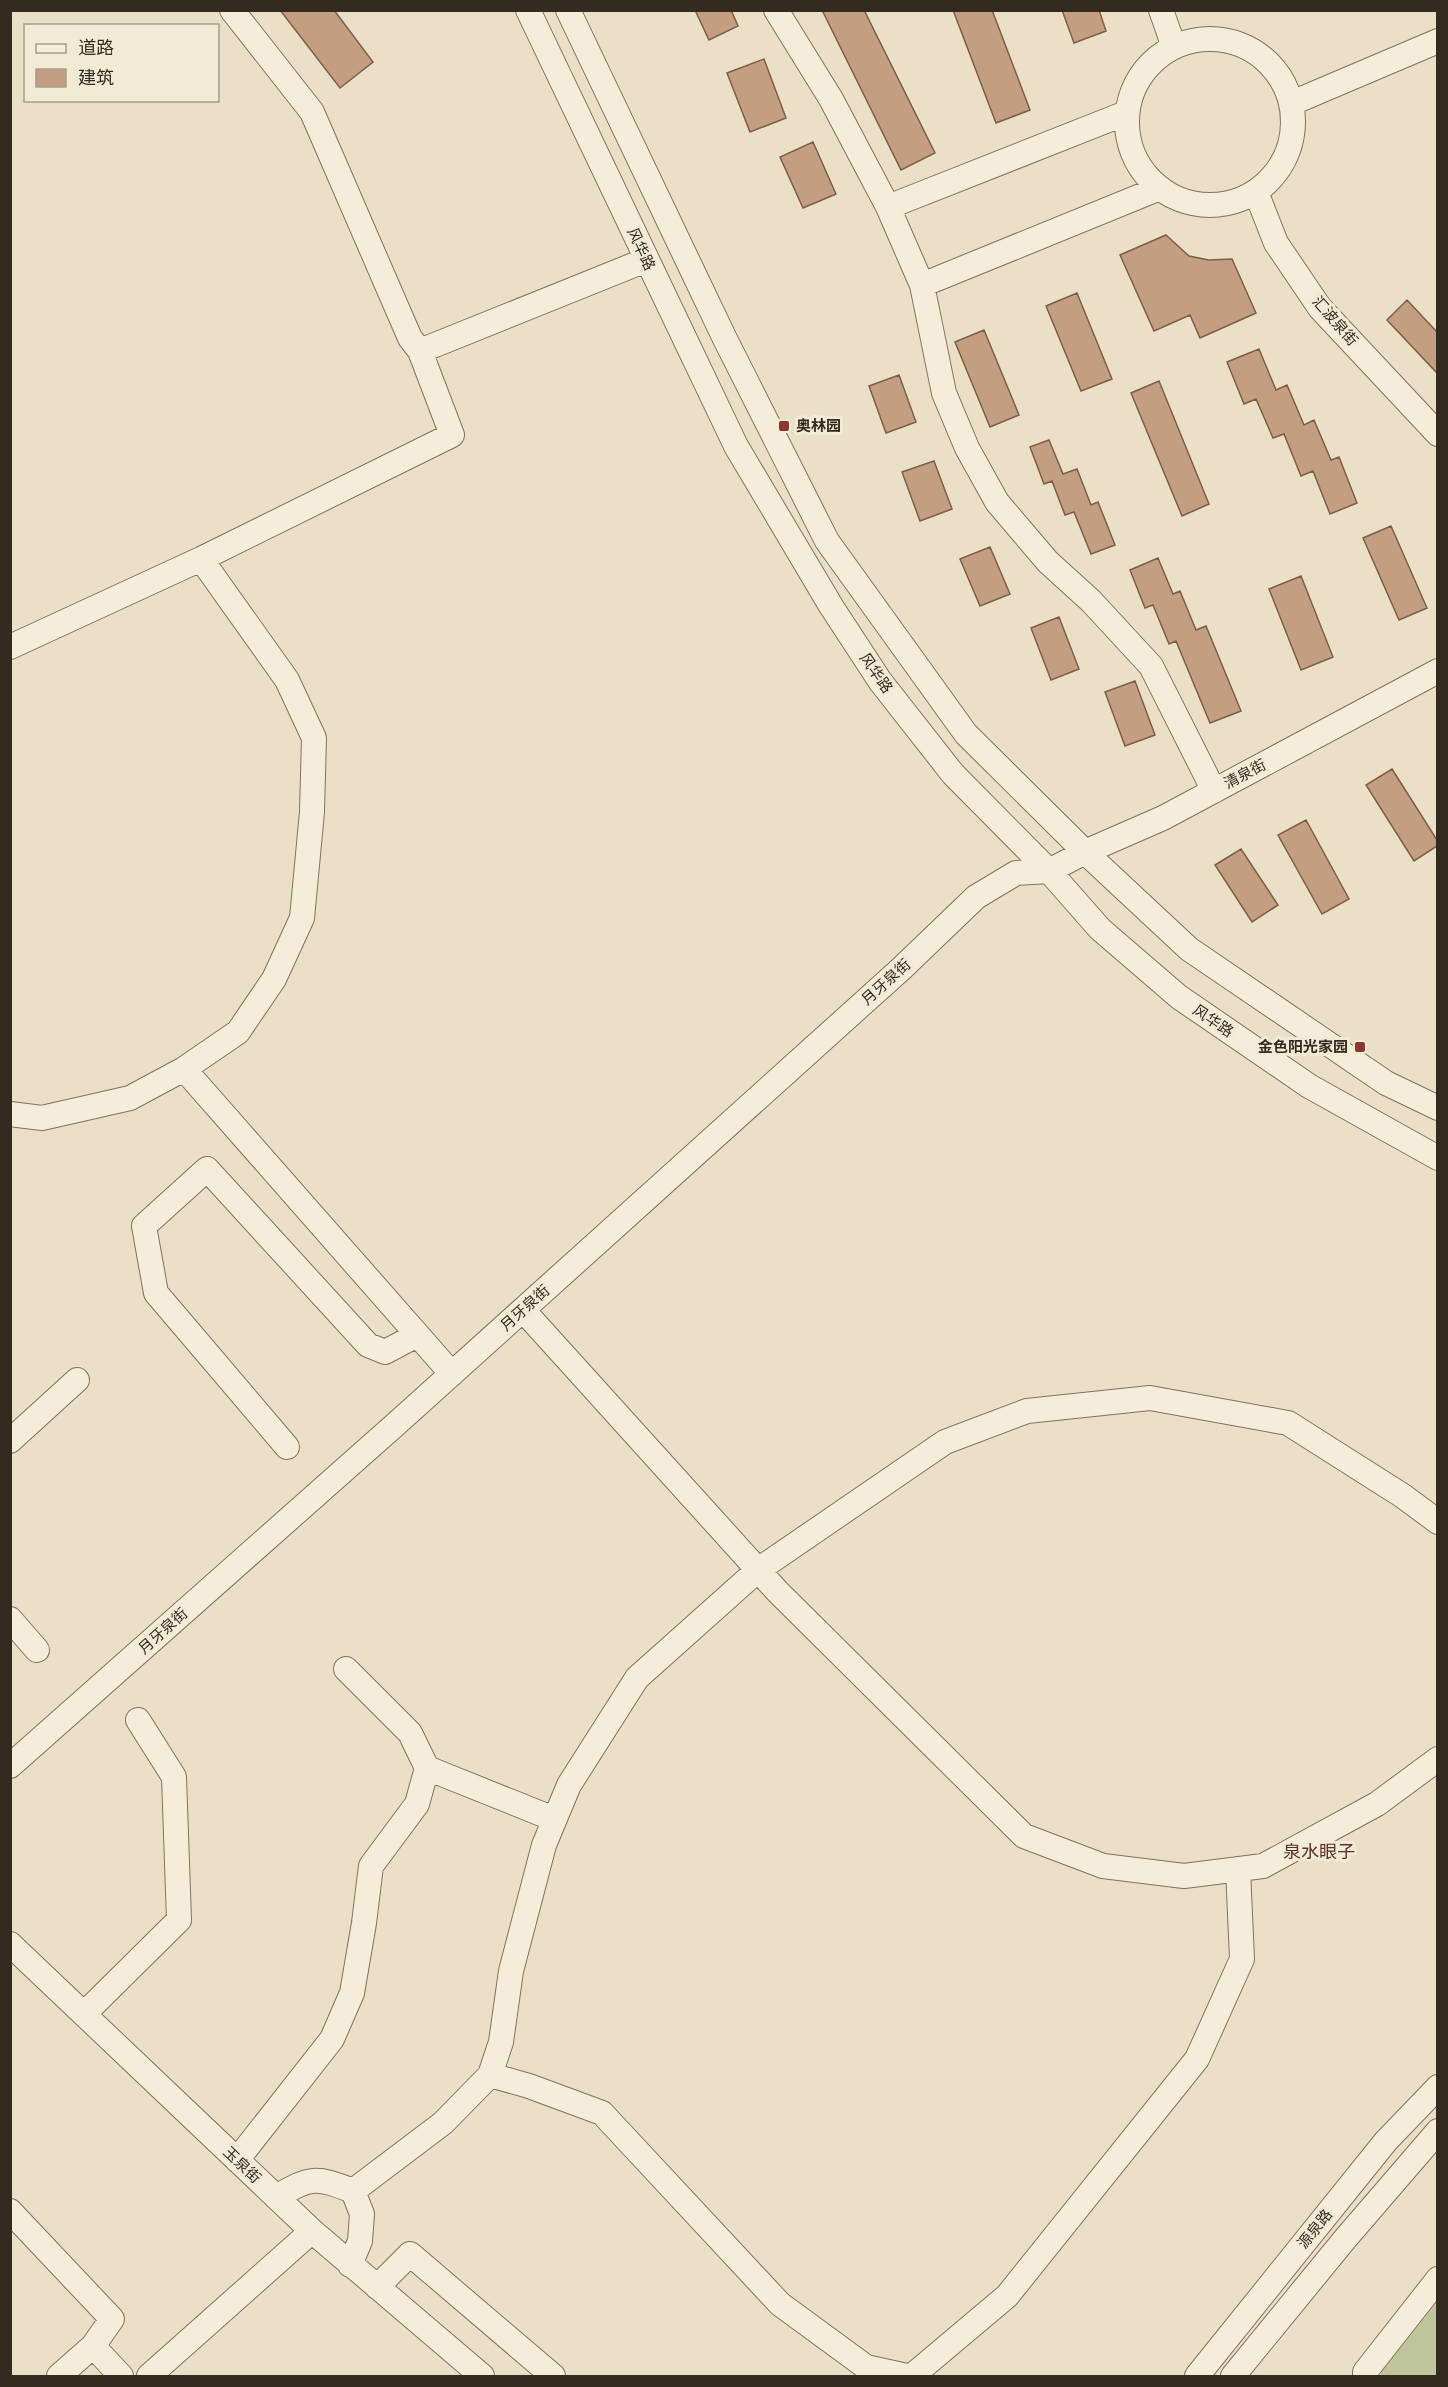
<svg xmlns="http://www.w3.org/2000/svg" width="1448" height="2387" font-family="'Times New Roman','Noto Sans SC',serif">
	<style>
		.green { fill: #c0c69c }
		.building { fill: #c39e81; stroke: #7f5e47; stroke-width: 1.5 }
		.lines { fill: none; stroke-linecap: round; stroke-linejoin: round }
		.minor-casing { stroke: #82725e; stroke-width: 26 }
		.minor { stroke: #f5edd9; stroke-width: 24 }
		.poi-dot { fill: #8b3735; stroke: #f1ead5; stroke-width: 2 }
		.labels { text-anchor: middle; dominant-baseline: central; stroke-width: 6; stroke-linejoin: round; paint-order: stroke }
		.street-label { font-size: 15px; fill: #342b20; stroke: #f1ead5 }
		.poi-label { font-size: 15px; font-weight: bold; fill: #342b20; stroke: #f1ead5; text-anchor: start }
		.quarter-label { font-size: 18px; fill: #5c3225; stroke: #f1ead5 }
	</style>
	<rect width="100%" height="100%" fill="#e9e0c7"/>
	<path class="green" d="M1437 2270V2376H1381L1378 2354Z"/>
	<path class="building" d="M280 10H334L373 62 340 88Z
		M695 10H731L738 26 709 40Z
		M822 10H864L935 153 901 170Z
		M953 10H992L1030 110 996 123Z
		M1062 10H1099L1106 31 1074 43Z
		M764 59 786 118 750 132 727 73Z
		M813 142 836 194 803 208 780 157Z
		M1166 235 1189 256 1209 260 1232 259 1256 313 1200 338 1190 315 1154 331 1120 255Z
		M1077 293 1112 379 1081 391 1046 306Z
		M1407 300 1437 332V373L1387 320Z
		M984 330 1019 415 990 427 955 342Z
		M1259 349 1276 390 1287 385 1304 425 1314 420 1331 460 1339 457 1357 503 1330 514 1313 471 1301 476 1284 434 1273 438 1256 399 1244 404 1227 362Z
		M899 375 916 422 886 433 869 386Z
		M1159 381 1209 504 1182 516 1131 393Z
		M1049 440 1063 474 1077 469 1091 505 1098 502 1115 545 1091 554 1074 512 1065 515 1052 481 1044 484 1030 447Z
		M934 461 952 509 920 521 902 472Z
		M1391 526 1427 608 1399 620 1363 538Z
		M990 547 1010 594 980 606 960 559Z
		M1158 558 1173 594 1180 591 1196 630 1206 626 1241 711 1210 723 1176 641 1169 644 1153 605 1145 608 1130 570Z
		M1301 576 1333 657 1301 670 1269 589Z
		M1059 617 1079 669 1051 680 1031 628Z
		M1135 681 1155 735 1125 746 1105 692Z
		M1392 769 1437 840V846L1414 861 1366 785Z
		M1306 820 1349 899 1322 914 1278 835Z
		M1241 849 1278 905 1252 922 1215 865Z"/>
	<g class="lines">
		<g class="minor-casing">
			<path id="minor" d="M232 10 312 112 410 338 420 351
				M528 10 736 446 831 606 880 681 953 774 1049 871 1100 929 1179 997 1309 1086 1438 1158
				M568 10 725 339 827 541 966 734 1085 852 1189 949 1386 1083 1438 1108
				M776 10 831 99 888 207 922 285 944 393 967 448 997 502 1048 562 1091 601 1151 666 1214 791
				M1161 10 1174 47
				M1127 122a83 83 0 1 1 166 0a83 83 0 1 1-166 0Z
				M1292 103 1438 41
				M1256 192 1276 243 1320 308 1438 434
				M888 207 1126 113
				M922 285 1160 188
				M10 647 201 559 452 435 420 351 646 260
				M184 1069 452 1374
				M10 1114 42 1118 130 1098 184 1069 238 1032 274 979 302 918 312 812 314 738 287 680 201 559
				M523 1310 778 1592 1024 1836 1103 1866 1184 1876 1263 1866 1377 1804 1438 1759
				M10 1441 77 1380
				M287 1447 156 1293 144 1226 207 1169 368 1345 385 1352 417 1335
				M10 1619 37 1650
				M10 1766 396 1424 901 969 976 897 1016 873 1049 871 1085 852 1163 818 1438 671
				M427 1768 554 1819
				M10 1944 312 2231 482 2376
				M84 2014 179 1920 174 1777 138 1720
				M490 2075 529 2086 602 2113 780 2304 866 2367 907 2376
				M237 2160 332 2039 352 1993 364 1923 371 1866 417 1804 427 1768 410 1733 346 1669
				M353 2191 443 2123 490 2075 501 2042 511 1971 544 1845 569 1785 637 1678 758 1570 945 1442 1027 1411 1150 1398 1288 1423 1403 1496 1438 1522
				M276 2197C311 2177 315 2176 353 2191L362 2214 360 2241 350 2265
				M10 2211 112 2319 93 2346 59 2376
				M377 2287 410 2254 553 2376
				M93 2346 121 2376
				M149 2376 312 2231
				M912 2376 1007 2296 1197 2059 1242 1959 1238 1869
				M1197 2376 1386 2141 1438 2087
				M1233 2376 1345 2239 1438 2131
				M1365 2376V2372L1438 2279"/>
		</g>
		<use href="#minor" class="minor"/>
	</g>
	<g class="poi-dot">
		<rect x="778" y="420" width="12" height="12" rx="3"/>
		<rect x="1354" y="1041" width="12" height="12" rx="3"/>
	</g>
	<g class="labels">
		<g class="street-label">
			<text transform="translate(641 249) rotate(65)">风华路</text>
			<text transform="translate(1335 321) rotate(49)">汇波泉街</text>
			<text transform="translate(876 673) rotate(55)">风华路</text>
			<text transform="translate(1245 774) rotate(-28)">清泉街</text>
			<text transform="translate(886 982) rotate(-42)">月牙泉街</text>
			<text transform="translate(1213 1021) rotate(34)">风华路</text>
			<text transform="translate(525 1308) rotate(-42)">月牙泉街</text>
			<text transform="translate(163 1631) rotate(-42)">月牙泉街</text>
			<text transform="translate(242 2165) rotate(44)">玉泉街</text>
			<text transform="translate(1315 2229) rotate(-51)">源泉路</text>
		</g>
		<g class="poi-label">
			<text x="796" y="426">奥林园</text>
			<text x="1348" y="1047" text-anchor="end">金色阳光家园</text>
		</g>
		<g class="quarter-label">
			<text x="1319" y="1852">泉水眼子</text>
		</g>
	</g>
	<rect width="1448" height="2387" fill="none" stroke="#342b20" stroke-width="24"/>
	<rect x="24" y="24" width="195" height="78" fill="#f1ead5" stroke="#a59e8d" stroke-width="1.5"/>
	<rect x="36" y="44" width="30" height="9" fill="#f5edd9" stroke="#a59e8d" stroke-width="1.5"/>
	<text x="78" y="54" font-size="18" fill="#342b20">道路</text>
	<rect x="36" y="69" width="30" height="18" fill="#c39e81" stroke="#a59e8d" stroke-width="1.5"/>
	<text x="78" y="84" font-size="18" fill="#342b20">建筑</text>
</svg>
